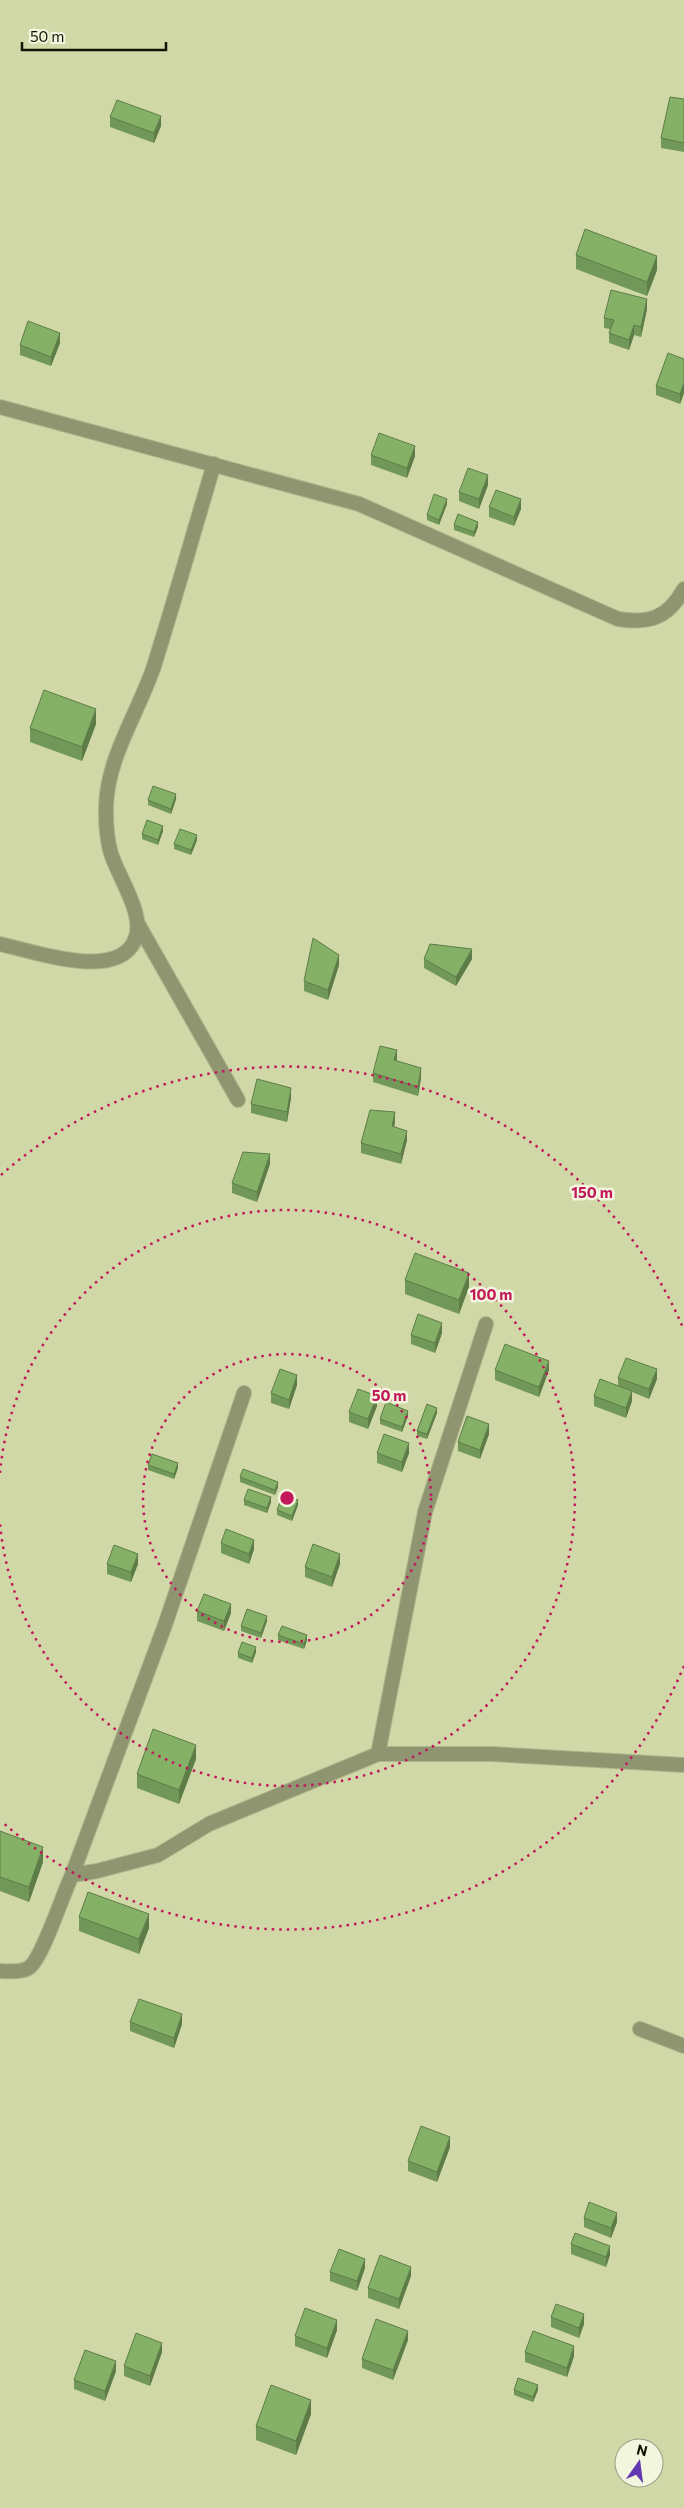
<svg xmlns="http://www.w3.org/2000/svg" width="684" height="2508" font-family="Commissioner,sans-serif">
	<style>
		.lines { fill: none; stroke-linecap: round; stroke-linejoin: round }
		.minor-casing { stroke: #afb589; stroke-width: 16 }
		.minor { stroke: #8f9471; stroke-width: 14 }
		.wall { fill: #729859 }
		.shaded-wall { fill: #5d7c48 }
		.building { fill: #85b167; stroke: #5d7c48 }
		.ring { fill: none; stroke: #c2185b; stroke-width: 2.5; stroke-dasharray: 2.5 5 }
		.centre { fill: #c2185b; stroke: #f3f6de; stroke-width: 2.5 }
		.ring-label { font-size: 15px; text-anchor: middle; font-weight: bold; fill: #c2185b; stroke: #f3f6de; stroke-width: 5; stroke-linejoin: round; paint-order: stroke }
	</style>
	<rect width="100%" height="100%" fill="#d1d8a7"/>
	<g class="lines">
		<g class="minor-casing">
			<path id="minor" d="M0 407 359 504 618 619C649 624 668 618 684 589
				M138 924 238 1100
				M0 944C32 951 114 981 134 942 148 916 116 875 110 850 107 838 106 824 106 812 105 760 138 714 154 666 175 599 194 531 214 464
				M378 1754 425 1512 486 1324
				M72 1875 165 1625 244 1393
				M0 1971C9 1971 22 1973 30 1967 43 1956 63 1894 72 1875L97 1871 158 1855 209 1824 378 1754H491L684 1765
				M640 2029 684 2046"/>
		</g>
		<use href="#minor" class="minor"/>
	</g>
	<path class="wall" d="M684 99V152L661 148V138Z
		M110 117 161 126 154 143 110 127Z
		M576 255 657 270 647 296 576 269Z
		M647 309 641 337 634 335 629 350 609 343V333L610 329 604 328V318Z
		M60 343 51 366 20 355V345Z
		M684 359V393L680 404 656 395V386Z
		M371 455 415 456 407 478 371 465Z
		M488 485 479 509 459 501V492Z
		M447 504 439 525 427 520V515Z
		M489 507 521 509 514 526 489 517Z
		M454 525 478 527 474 537 454 530Z
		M96 724 82 761 30 742V728Z
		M176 799 171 814 148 805V800Z
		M163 831 158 845 142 839V834Z
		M197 840 191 855 174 849V844Z
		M424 959H472L456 986 424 968Z
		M339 965 328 1000 304 991V981Z
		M397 1059 396 1061 421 1078 418 1096 373 1082V1073Z
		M291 1098 287 1122 251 1113V1104Z
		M395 1122 394 1127 407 1140 401 1164 361 1153V1143Z
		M270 1164 257 1202 232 1193V1183Z
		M405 1280 469 1287 459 1314 405 1294Z
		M442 1333 435 1353 411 1344V1335Z
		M495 1370H549L539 1397 495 1380Z
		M618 1378 657 1379 649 1399 632 1392V1401L626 1418 594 1406V1396L618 1386Z
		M297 1385 289 1409 271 1403V1393Z
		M377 1406 368 1429 349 1422V1412Z
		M437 1413 427 1439 417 1436V1431Z
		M408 1416 402 1432 380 1424V1419Z
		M489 1434 480 1459 458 1451V1442Z
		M377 1453H409L402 1472 377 1463Z
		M148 1465 178 1468 174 1479 148 1470Z
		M240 1477 278 1487 275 1495 240 1482Z
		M244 1500 271 1502 267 1513 244 1505Z
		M298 1505 292 1521 277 1515V1510Z
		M221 1543 254 1549 249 1564 221 1553Z
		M107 1564H138L131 1582 107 1574Z
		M340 1564 332 1587 305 1577V1567Z
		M197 1611 231 1613 224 1631 197 1621Z
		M267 1621 261 1638 241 1631V1626Z
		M278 1635 307 1640 304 1649 278 1640Z
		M256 1652 252 1663 238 1658V1653Z
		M196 1759 179 1804 137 1788V1774Z
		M0 1831 43 1862 29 1902 0 1891Z
		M79 1917 149 1928 139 1954 79 1931Z
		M130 2022 182 2024 174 2048 130 2031Z
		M450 2147 437 2182 408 2171V2161Z
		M584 2218 617 2222 611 2238 584 2227Z
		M571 2244 610 2255 606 2267 571 2254Z
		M365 2268 357 2291 330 2281V2272Z
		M411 2276 399 2309 368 2298V2288Z
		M551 2317 584 2324 579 2338 551 2327Z
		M337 2330 327 2358 295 2346V2336Z
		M408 2340 393 2380 362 2368V2359Z
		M162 2352 150 2386 124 2376V2366Z
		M525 2352 574 2356 567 2377 525 2362Z
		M116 2371 105 2401 74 2389V2380Z
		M514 2390H538L533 2402 514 2395Z
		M311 2414 296 2455 256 2440V2426Z"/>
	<path class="shaded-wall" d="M161 116V126L154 143V133Z
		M657 256V270L647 296V282Z
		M647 299V309L641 337V327Z
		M634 325V335L629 350V340Z
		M60 333V343L51 366V357Z
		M684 383V393L680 404V394Z
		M415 446V456L407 478V468Z
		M488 475V485L479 509V499Z
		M447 499V504L439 525V520Z
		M521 499V509L514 526V517Z
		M478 522V527L474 537V532Z
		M96 709V724L82 761V747Z
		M176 794V799L171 814V809Z
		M163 826V831L158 845V840Z
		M197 835V840L191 855V850Z
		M472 949V959L456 986V977Z
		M339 955V965L328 1000V990Z
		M397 1050V1059L394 1070V1060Z
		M421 1068V1078L418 1096V1087Z
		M291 1088V1098L287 1122V1112Z
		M395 1112V1122L392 1136V1126Z
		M407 1131V1140L401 1164V1154Z
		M270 1154V1164L257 1202V1192Z
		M469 1273V1287L459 1314V1300Z
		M442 1323V1333L435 1353V1343Z
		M549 1361V1370L539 1397V1387Z
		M657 1369V1379L649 1399V1389Z
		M297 1375V1385L289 1409V1400Z
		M632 1391V1401L626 1418V1408Z
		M377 1396V1406L368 1429V1419Z
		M437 1408V1413L427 1439V1434Z
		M408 1411V1416L402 1432V1427Z
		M489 1424V1434L480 1459V1450Z
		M409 1443V1453L402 1472V1462Z
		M178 1463V1468L174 1479V1474Z
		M278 1482V1487L275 1495V1490Z
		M271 1497V1502L267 1513V1508Z
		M298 1500V1505L292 1521V1516Z
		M254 1540V1549L249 1564V1554Z
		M138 1554V1564L131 1582V1572Z
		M340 1554V1564L332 1587V1577Z
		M231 1604V1613L224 1631V1621Z
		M267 1616V1621L261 1638V1633Z
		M307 1635V1640L304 1649V1644Z
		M256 1647V1652L252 1663V1658Z
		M196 1745V1759L179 1804V1790Z
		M43 1847V1862L29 1902V1887Z
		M149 1914V1928L139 1954V1939Z
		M182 2014V2024L174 2048V2038Z
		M450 2137V2147L437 2182V2172Z
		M617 2213V2222L611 2238V2228Z
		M610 2246V2255L606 2267V2257Z
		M365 2259V2268L357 2291V2281Z
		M411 2267V2276L399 2309V2299Z
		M584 2314V2324L579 2338V2328Z
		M337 2320V2330L327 2358V2348Z
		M408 2331V2340L393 2380V2370Z
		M162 2343V2352L150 2386V2376Z
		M574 2346V2356L567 2377V2368Z
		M116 2361V2371L105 2401V2391Z
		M538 2385V2390L533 2402V2397Z
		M311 2400V2414L296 2455V2441Z"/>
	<path class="building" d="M670 97 684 99V143L661 138Z
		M117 100 161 116 154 133 110 117Z
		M585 229 657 256 647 282 576 255Z
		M611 290 647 299 641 327 634 325 629 340 609 333 614 320 604 318Z
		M28 321 60 333 51 357 20 345Z
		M668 353 684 359V383L680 394 656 386Z
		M379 433 415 446 407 468 371 455Z
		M468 468 488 475 479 499 459 492Z
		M496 490 521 499 514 517 489 507Z
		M434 494 447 499 439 520 427 515Z
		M458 514 478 522 474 532 454 525Z
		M44 690 96 709 82 747 30 728Z
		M153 786 176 794 171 809 148 800Z
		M147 820 163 826 158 840 142 834Z
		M180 829 197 835 191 850 174 844Z
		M313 938 339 955 328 990 304 981Z
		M430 944 472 949 456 977 424 959Z
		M380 1046 397 1050 394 1060 421 1068 418 1087 373 1073Z
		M257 1079 291 1088 287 1112 251 1104Z
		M370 1110 395 1112 392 1126 407 1131 401 1154 361 1143Z
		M243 1152 270 1154 257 1192 232 1183Z
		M415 1253 469 1273 459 1300 405 1280Z
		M418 1314 442 1323 435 1343 411 1335Z
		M505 1344 549 1361 539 1387 495 1370Z
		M626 1358 657 1369 649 1389 618 1378Z
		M280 1369 297 1375 289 1400 271 1393Z
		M600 1379 632 1391 626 1408 594 1396Z
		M358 1389 377 1396 368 1419 349 1412Z
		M386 1402 408 1411 402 1427 380 1419Z
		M427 1404 437 1408 427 1434 417 1431Z
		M467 1416 489 1424 480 1450 458 1442Z
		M384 1434 409 1443 402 1462 377 1453Z
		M152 1454 178 1463 174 1474 148 1465Z
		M243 1469 278 1482 275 1490 240 1477Z
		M248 1489 271 1497 267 1508 244 1500Z
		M283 1494 298 1500 292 1516 277 1510Z
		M226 1529 254 1540 249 1554 221 1543Z
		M313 1544 340 1554 332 1577 305 1567Z
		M114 1545 138 1554 131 1572 107 1564Z
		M204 1594 231 1604 224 1621 197 1611Z
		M247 1609 267 1616 261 1633 241 1626Z
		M282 1626 307 1635 304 1644 278 1635Z
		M242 1642 256 1647 252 1658 238 1653Z
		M153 1729 196 1745 179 1790 137 1774Z
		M0 1831 43 1847 29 1887 0 1877Z
		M88 1892 149 1914 139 1939 79 1917Z
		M139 1999 182 2014 174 2038 130 2022Z
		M421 2126 450 2137 437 2172 408 2161Z
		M589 2202 617 2213 611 2228 584 2218Z
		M575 2233 610 2246 606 2257 571 2244Z
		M339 2249 365 2259 357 2281 330 2272Z
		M380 2255 411 2267 399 2299 368 2288Z
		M556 2304 584 2314 579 2328 551 2317Z
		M305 2308 337 2320 327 2348 295 2336Z
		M376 2319 408 2331 393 2370 362 2359Z
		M533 2331 574 2346 567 2368 525 2352Z
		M136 2333 162 2343 150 2376 124 2366Z
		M85 2350 116 2361 105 2391 74 2380Z
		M518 2378 538 2385 533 2397 514 2390Z
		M271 2385 311 2400 296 2441 256 2426Z"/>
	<g class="ring">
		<circle cx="287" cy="1498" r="144"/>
		<path d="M0 1473A288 288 0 1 1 0 1523"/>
		<path d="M684 1666A431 431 0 0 1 1 1821M1 1175A431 431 0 0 1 684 1330"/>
	</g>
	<circle cx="287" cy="1498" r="8" class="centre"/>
	<g class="ring-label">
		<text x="592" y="1198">150 m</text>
		<text x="491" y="1300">100 m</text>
		<text x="389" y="1401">50 m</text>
	</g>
	<g transform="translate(639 2463) rotate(14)"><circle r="24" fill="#f3f6de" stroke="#999c86"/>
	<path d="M0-4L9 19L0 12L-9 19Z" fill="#6138b0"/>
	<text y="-8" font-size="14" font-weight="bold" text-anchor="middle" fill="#121403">N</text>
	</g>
	<path d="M22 42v8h144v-8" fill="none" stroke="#121403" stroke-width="2.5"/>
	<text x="30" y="42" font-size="15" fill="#121403" stroke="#f3f6de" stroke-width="4" paint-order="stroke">50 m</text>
</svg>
